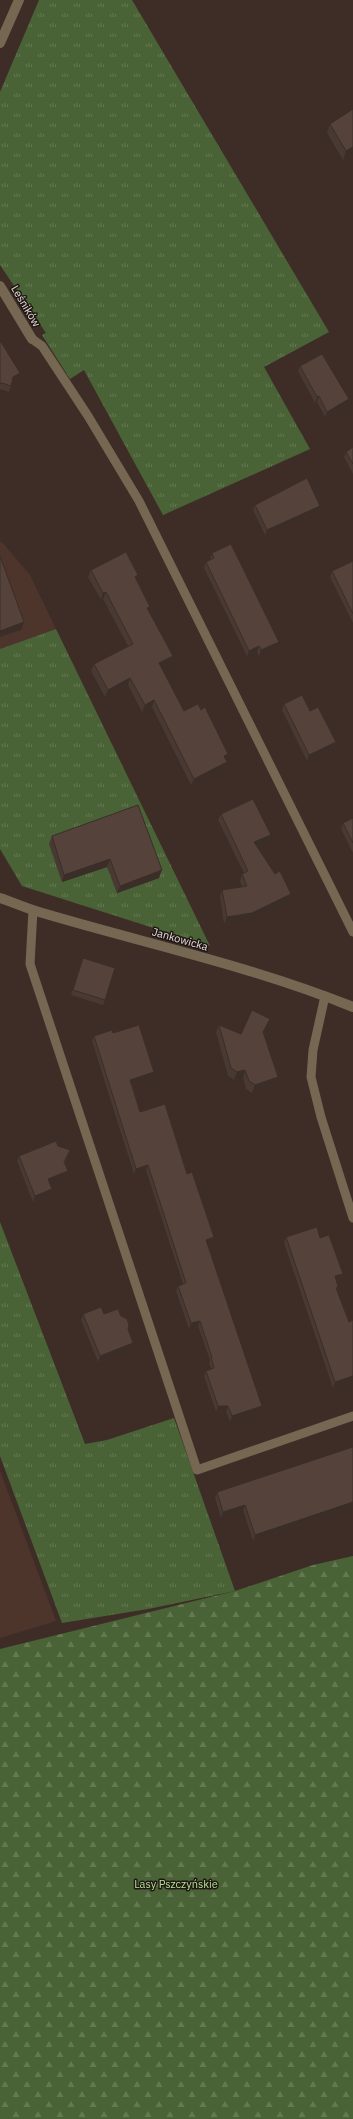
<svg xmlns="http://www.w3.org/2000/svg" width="353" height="2119" font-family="'IBM Plex Sans',sans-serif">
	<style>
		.built { fill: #4d352c }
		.grass { fill: url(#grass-tufts) }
		.forest { fill: url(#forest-firs) }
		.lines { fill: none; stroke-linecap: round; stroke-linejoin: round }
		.service { stroke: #756752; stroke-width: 9 }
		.minor { stroke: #756752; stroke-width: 10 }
		.tertiary { stroke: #756752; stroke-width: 10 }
		.wall { fill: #483933 }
		.shaded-wall { fill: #3b2e29 }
		.building { fill: #54423b; stroke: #3b2e29 }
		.labels { text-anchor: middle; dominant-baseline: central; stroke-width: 3; stroke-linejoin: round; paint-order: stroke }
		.street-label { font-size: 11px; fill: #e6dbd7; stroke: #1f1714 }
		.park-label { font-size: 11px; fill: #b6e195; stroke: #1f1714 }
	</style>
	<defs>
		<pattern id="grass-tufts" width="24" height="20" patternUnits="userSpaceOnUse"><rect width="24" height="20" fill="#4a6336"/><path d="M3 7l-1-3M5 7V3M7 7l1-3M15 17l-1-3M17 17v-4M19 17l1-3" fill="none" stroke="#647952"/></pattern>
		<pattern id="forest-firs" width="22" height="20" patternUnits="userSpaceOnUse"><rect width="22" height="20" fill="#4a6336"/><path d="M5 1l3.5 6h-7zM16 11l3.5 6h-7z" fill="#647952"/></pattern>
	</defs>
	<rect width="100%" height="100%" fill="#3e2d27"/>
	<path class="built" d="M2 542 30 575 56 629 0 649V543Z
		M0 1471 56 1621 0 1638Z"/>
	<path class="grass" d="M39 0H132L329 332 264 367 310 449 163 515 84 370 70 379 42 335 46 333 0 265V92Z
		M56 629 210 946 22 886 0 849V649Z
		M0 1222 85 1444 107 1440 174 1418 235 1591 148 1609 62 1623 0 1456Z"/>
	<path class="forest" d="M353 1556V2119H0V1649L235 1591 313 1565Z"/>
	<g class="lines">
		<path class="service" d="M32 339 42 346 88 416 139 501 353 932
			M33 910 30 964 197 1470 353 1416
			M325 996 313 1050 311 1077 321 1117 353 1218"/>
		<path class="minor" d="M0 286 32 339
			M0 898C15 903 30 910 46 914 148 944 254 967 353 1007"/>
		<path class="tertiary" d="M0 43 19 0"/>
	</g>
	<path class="wall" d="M353 109V154L343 160 327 133 330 124Z
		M0 343 18 378 12 382 9 392 0 389Z
		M300 366 347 405 325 417 317 402 315 403 298 371Z
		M353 447V474L344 457 346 452Z
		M255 505 318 511 265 535 253 510Z
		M212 553 277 648 259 656 257 652 247 656 204 568 206 562 211 560 210 559Z
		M353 561V623L330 577 332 571Z
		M91 570 136 580 149 611 173 656 170 663 161 667 184 711 226 761 227 762 224 769 191 785 152 707 142 712 128 685 105 697 91 671 94 664 128 646 103 599 101 600 88 577Z
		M284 704 310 711 336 742 334 747 307 761 282 710Z
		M221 814 271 835 268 842 257 847 275 874 291 894 289 901 250 919 224 924 220 897 222 890 242 887 240 881 242 874 244 873 218 820Z
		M353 818V853L341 829 343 823Z
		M52 836 159 878 117 893 107 867 62 882 49 844Z
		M81 964 105 1000 103 1005 71 995Z
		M219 1025 241 1034 268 1026 264 1033 275 1084 252 1093 246 1089 243 1078 234 1080 228 1076 216 1032Z
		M113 1033 152 1078 132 1084 140 1112 187 1174 214 1237 212 1243 208 1244 260 1411 230 1422 226 1411 216 1412 204 1376 206 1371 211 1369 209 1363 210 1360 198 1326 189 1329 176 1291 178 1286 183 1284 146 1170 134 1174 92 1041 94 1036Z
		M58 1146 70 1150 65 1163 68 1171 66 1177 49 1183 50 1195 33 1202 17 1161 19 1156Z
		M286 1237 320 1238 343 1274 341 1279 336 1281 338 1287 337 1290 353 1381 333 1388 284 1243Z
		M83 1314H104L121 1316 128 1329 131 1349 98 1362 81 1320Z
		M353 1447V1507L253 1541 243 1510 221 1518 215 1498 217 1492Z"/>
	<path class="shaded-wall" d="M353 147V154L343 160 346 151Z
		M20 373 18 378 11 383 13 377Z
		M319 396 317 402 315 403 317 397Z
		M349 399 347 405 325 417 327 412Z
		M320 506 318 511 265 535 267 530Z
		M106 592 103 599 101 600 103 593Z
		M24 622 21 630 0 637V631Z
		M279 642 277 648 259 656 261 650Z
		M259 646 257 652 247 656 249 651Z
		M173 656 170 663 156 670 159 663Z
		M130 678 128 685 105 697 108 690Z
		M154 700 152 707 142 712 145 705Z
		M336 742 334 747 307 761 309 755Z
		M228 754 226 761 224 756Z
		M227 762 224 769 191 785 194 779Z
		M271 835 268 842 252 849 254 842Z
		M110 859 107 867 62 882 64 875Z
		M162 870 159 878 117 893 120 886Z
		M291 894 289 901 250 919 224 924 227 917Z
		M270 1019 268 1026 261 1039 263 1032Z
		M245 1070 243 1078 234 1080 237 1072Z
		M154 1072 152 1078 128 1085 130 1080Z
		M278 1077 275 1084 252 1093 255 1085Z
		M148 1165 146 1170 134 1174 136 1169Z
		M68 1171 66 1177 46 1184 48 1179Z
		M52 1189 50 1195 33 1202 35 1196Z
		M214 1237 212 1243 204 1245 206 1240Z
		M343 1274 341 1279 333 1282 335 1276Z
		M200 1321 198 1326 189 1329 191 1323Z
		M133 1343 131 1349 98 1362 100 1356Z
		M353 1376V1381L333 1388 335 1382Z
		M218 1406H228L226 1411 216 1412Z
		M262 1406 260 1411 230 1422 232 1416Z
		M353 1502V1507L253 1541 255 1535Z
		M245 1505 243 1510 221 1518 223 1512Z"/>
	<path class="building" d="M353 109V147L346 151 330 124Z
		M1 342 20 373 13 377 11 386 2 383 0 384V343Z
		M322 354 349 399 327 412 319 396 317 397 300 366Z
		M353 447V464L346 452Z
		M307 478 320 506 267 530 255 505Z
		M231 544 279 642 261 650 259 646 249 651 206 562 214 558 212 553Z
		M126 552 138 575 135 577 150 607 147 608 173 656 159 663 184 711 198 704 201 710 205 707 228 754 224 756 227 762 194 779 154 700 145 705 130 678 108 690 94 664 133 644 106 592 103 593 91 570Z
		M0 556 24 622 0 631Z
		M353 561V614L332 571Z
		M302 695 310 711 318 707 336 742 309 755 284 704Z
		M253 799 271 835 254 842 275 874 280 871 291 894 252 913 227 917 222 890 247 886 242 874 248 871 221 814Z
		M138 805 162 870 120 886 110 859 64 875 52 836Z
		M353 818V843L343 823Z
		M83 958 115 968 105 1000 73 990Z
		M252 1010 270 1019 263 1032 278 1077 255 1085 249 1081 245 1070 237 1072 231 1068 219 1025 241 1034Z
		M139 1025 154 1072 130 1080 140 1112 165 1104 187 1174 192 1172 214 1237 206 1240 262 1406 232 1416 228 1406H218L206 1371 214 1368 211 1357H212L200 1321 191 1323 178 1286 186 1283 148 1165 136 1169 94 1036 112 1030 113 1033Z
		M56 1141 58 1146 70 1150 64 1162 68 1171 48 1179 52 1189 35 1196 19 1156Z
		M317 1227 320 1238 329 1235 343 1274 335 1276 338 1287 336 1288 349 1322 353 1320V1376L335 1382 286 1237Z
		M101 1307 104 1314 118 1309 121 1316 127 1319 129 1325 128 1329 133 1343 100 1356 83 1314Z
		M353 1447V1502L255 1535 245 1505 223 1512 217 1492Z"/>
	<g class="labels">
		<g class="street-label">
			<text transform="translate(26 306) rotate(59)">Leśników</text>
			<text transform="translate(180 939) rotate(16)">Jankowicka</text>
		</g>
		<g class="park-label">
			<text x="176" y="1884">Lasy Pszczyńskie</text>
		</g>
	</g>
</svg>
